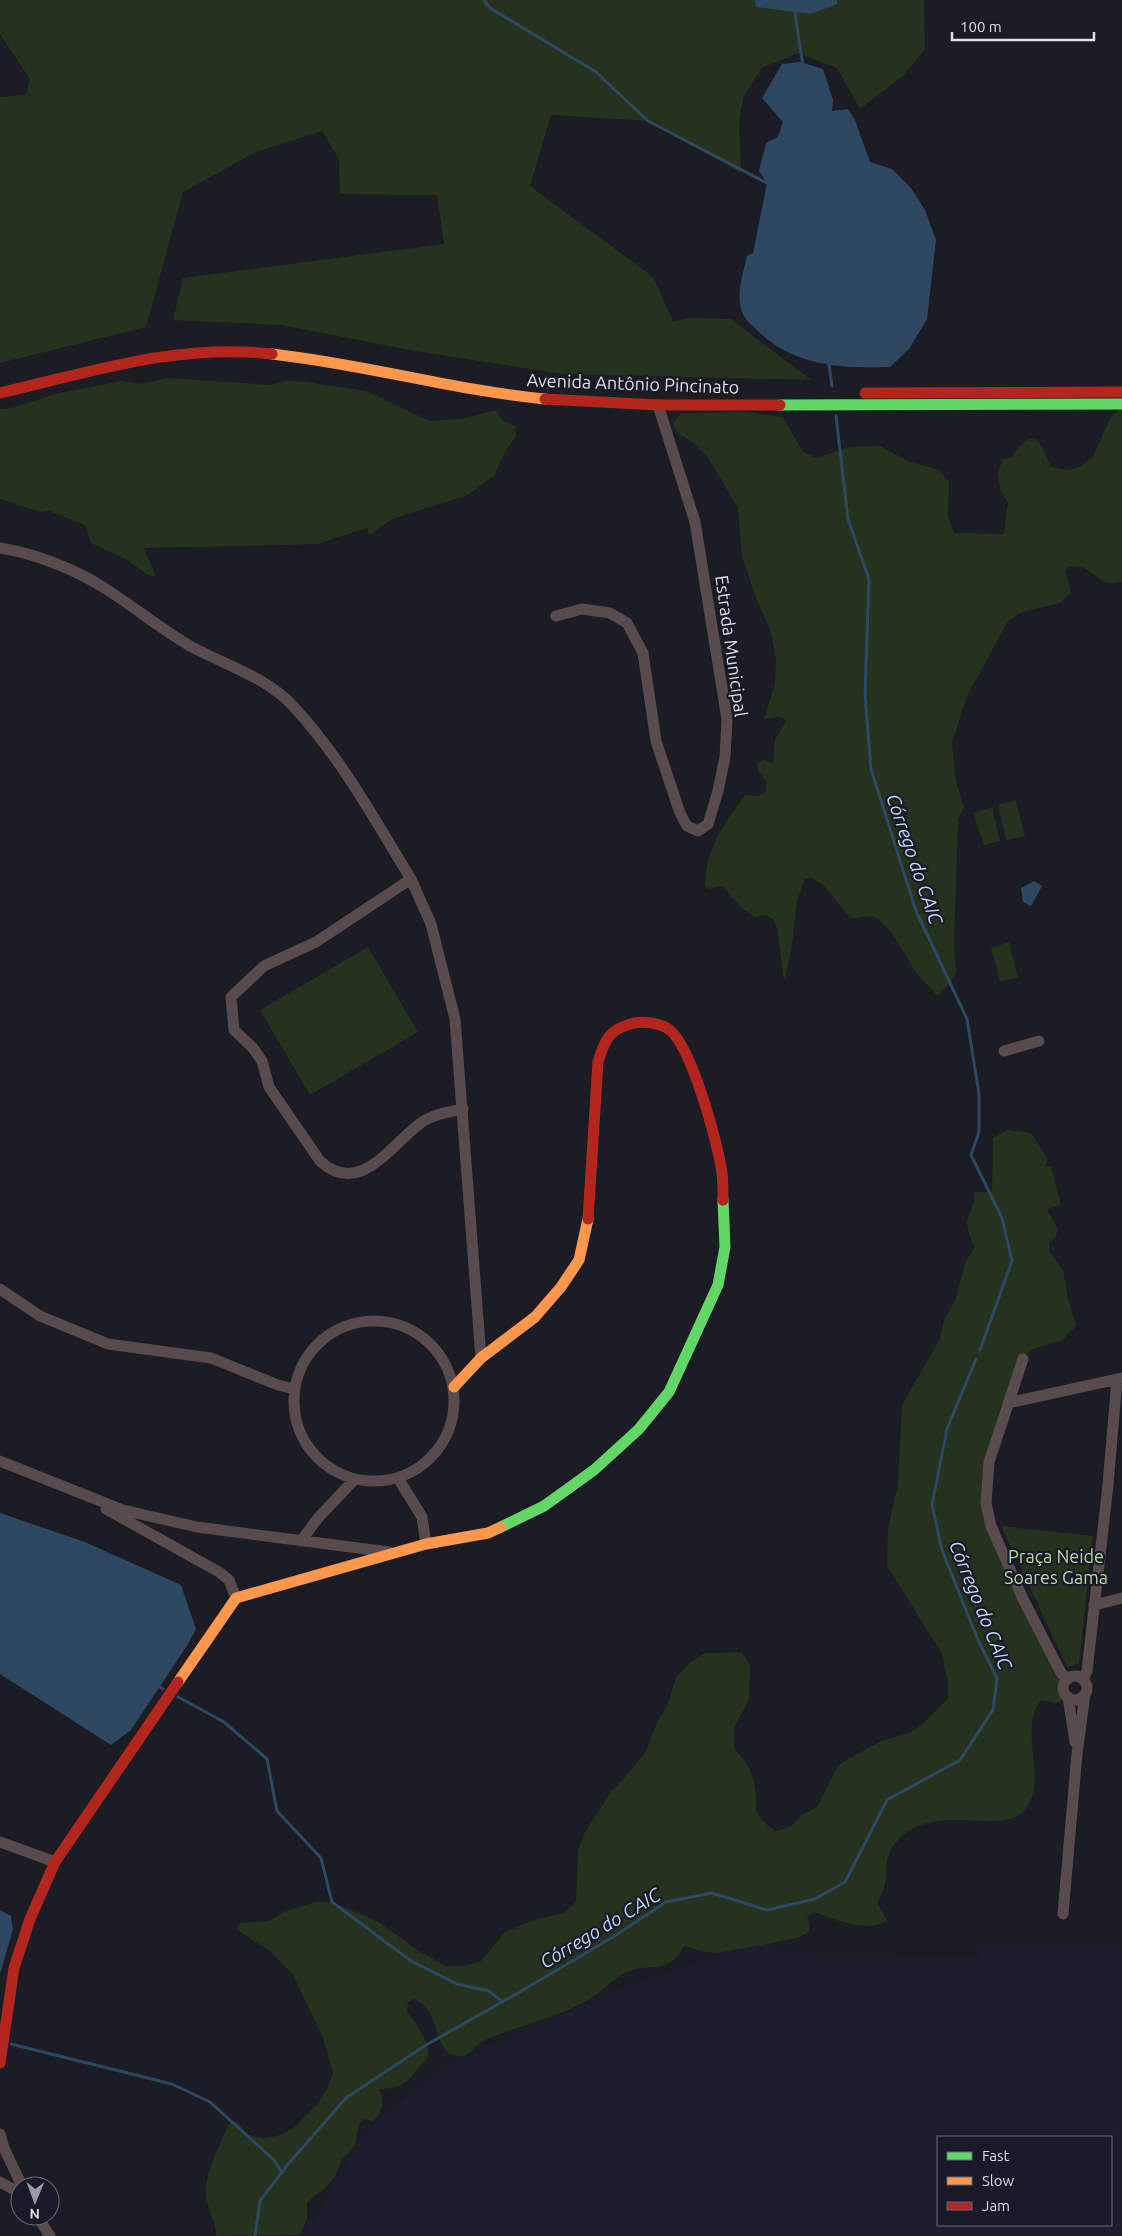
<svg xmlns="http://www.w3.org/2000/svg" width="1122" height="2236" font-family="Ubuntu,sans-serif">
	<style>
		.built { fill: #1e1d2f; fill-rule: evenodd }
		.green { fill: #24321e }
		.water { fill: #2d4860 }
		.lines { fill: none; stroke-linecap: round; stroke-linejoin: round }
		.stream { stroke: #2d4860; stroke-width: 3 }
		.street { stroke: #574b4d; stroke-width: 11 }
		.fast { stroke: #63d668; stroke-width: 11 }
		.slow { stroke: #ff974d; stroke-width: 11 }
		.jam { stroke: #b3261e; stroke-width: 11 }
		.labels { text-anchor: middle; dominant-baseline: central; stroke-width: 4.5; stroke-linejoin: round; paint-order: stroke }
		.street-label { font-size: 18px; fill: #dfdfe9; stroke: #191927 }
		.park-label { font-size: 18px; fill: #b4d9a0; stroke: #191927 }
		.water-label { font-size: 19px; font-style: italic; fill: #bcdbf8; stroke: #191927 }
	</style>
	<rect width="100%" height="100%" fill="#1c1c24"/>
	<path class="built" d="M772 1938 782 1955 979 1958 974 1942 1108 1944 1122 1942V2236H304L366 2131 439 2069 613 1992ZM938 2137H1111V2225H938Z"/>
	<path class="green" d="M0 0H924L925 49 903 76 860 109 837 68 798 53 762 68 744 95 739 119 741 173 648 121 551 115 530 186 653 277 673 321 689 318 731 319 811 380 562 374 415 351 281 325 173 320 183 278 444 244 437 195 340 194 339 159 322 131 256 152 183 192 146 327 0 363V97L26 95 30 79 0 34Z
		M168 378 269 385 286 381 307 382 366 391 430 421 462 419 496 410 502 420 515 426 516 436 505 452 494 476 468 495 392 519 369 535 367 528 317 544 144 548 156 577 148 575 127 560 91 543 85 525 49 511 41 512 0 499V409L12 408 55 394 121 381 141 384Z
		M1122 406V582C1118 582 1114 584 1110 583 1092 581 1092 562 1067 568L1065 571 1071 592 1060 603 1022 612 1008 621 967 696 952 743 956 782 964 807 958 820 954 942 956 973 947 987 937 996C931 987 922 981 916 972 904 955 894 930 876 918 869 913 858 920 850 918L824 886 812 878 805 879 797 901 791 952 784 981 777 928 773 919 766 915 755 917 744 910 722 886 709 889 705 886C705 850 724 823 745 795L759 796 765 792 767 782 758 771 757 765 762 759 773 763 775 739 785 723 784 719 780 717 764 719 775 684 776 659 770 629 757 601 742 556 738 508 707 456 690 440 676 432 673 423 681 413 746 412 783 417 803 452 817 458 849 447 880 446 908 461 939 470 949 482 948 516 954 533 1004 534 1008 503 1000 489 998 472 1003 459 1011 458C1033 426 1039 437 1051 467L1069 470 1081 466 1093 456 1110 419Z
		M1016 800 1025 836 1006 840 998 805Z
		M992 807 1000 841 984 845 973 813Z
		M1009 942 1018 978 1000 981 991 948Z
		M368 947 418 1032 310 1095 260 1010Z
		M1008 1130 1031 1133 1048 1159 1045 1167 1051 1166 1061 1205 1047 1209 1058 1229 1056 1236 1049 1243V1251L1063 1270 1068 1298 1076 1326 1061 1341 1032 1349 1021 1360 1001 1406 987 1456V1510L1066 1685V1694L1060 1702 1054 1703 1041 1700C1016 1732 1052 1783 1022 1813 1000 1835 928 1799 894 1845 884 1857 888 1872 885 1885 883 1891 880 1897 877 1903L887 1920C870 1934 832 1919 814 1912L807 1917 810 1926 809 1932 797 1938 718 1953 705 1952 684 1946C668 1975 652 1963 629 1971 614 1977 602 1993 588 2000 560 2016 529 2023 500 2034 493 2037 485 2039 479 2044 469 2052 467 2061 450 2054 435 2047 439 2009 414 1999L408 2002 407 2012C414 2022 435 2047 426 2060 424 2063 420 2065 418 2068 406 2085 400 2088 379 2089 384 2102 384 2111 373 2121L364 2119 359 2124 355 2145 341 2161 335 2177 323 2190 307 2202V2219L300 2235 216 2236C216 2221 207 2209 206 2194 204 2173 222 2140 231 2120L238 2123 249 2135 263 2138 277 2136 294 2128 318 2103 327 2089 333 2073 323 2038 293 1975 271 1952 236 1929 240 1923 269 1921 284 1912 315 1902H332L377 1921 419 1951 446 1966H464L481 1961 504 1933 533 1920 564 1913 576 1902 578 1851 584 1834 611 1792 622 1781 646 1751 658 1720 667 1706 676 1678 688 1664 705 1653 742 1652 750 1666 749 1700 734 1728V1748C742 1757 749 1766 753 1778 761 1806 746 1812 776 1831L791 1826 802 1815 817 1807 838 1765 881 1741 910 1733 924 1723 948 1698V1681L941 1652 887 1566 888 1529 898 1484 902 1405 940 1339 944 1319 955 1301 966 1261 975 1247C957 1213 976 1216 974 1192H992L993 1138Z
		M1001 1526 1093 1536 1079 1664 1068 1667 1065 1662Z"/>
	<path class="water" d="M755 0H837V4L811 14 756 7Z
		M800 62 823 69 833 100 832 111 848 109 855 120 870 162 892 169 911 188 925 210 936 240 927 319 909 349 890 367C843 369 792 366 757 330 753 326 746 321 744 316 734 298 743 275 747 256L753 253 767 183 759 171 766 143 778 137 783 122 762 98 782 64Z
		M1034 881 1042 886 1031 906 1023 902 1021 888Z
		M0 1513 85 1542 181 1585 196 1629 188 1644 131 1730 111 1745 0 1674Z
		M0 1910 11 1916 13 1929 0 1974Z"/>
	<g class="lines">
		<path class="stream" d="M484 0 490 8 596 72 648 121 767 183
			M793 0 803 66
			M829 364 832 386
			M836 416 848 519 869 579 865 695 871 769 916 911 967 1019 979 1094V1132L971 1155 1002 1218 1012 1261 980 1350
			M160 1687 163 1689
			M178 1697 224 1722 267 1759 277 1811 321 1858 332 1902 411 1961 457 1984 489 1991 503 2002
			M11 2044 172 2084 210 2102 274 2160 282 2173
			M255 2236 260 2201 289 2163 346 2098 426 2045 518 1993 613 1937 666 1902 712 1893 767 1910 815 1899 845 1882 887 1800 960 1760 993 1710 997 1678 978 1640 942 1550 932 1505 947 1429 976 1359"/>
		<path class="street" d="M0 548C36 554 75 569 106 589 134 607 161 629 190 646 225 665 267 677 294 707 341 758 375 820 411 879L316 942 264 966 231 997 234 1030 253 1048 262 1061 269 1087 320 1161C360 1198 391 1144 422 1122 434 1114 449 1112 463 1109
			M556 616 582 609 610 613 627 623 643 653 656 741 680 813 687 826 698 831 708 824 718 791 725 757 727 719 695 522 658 405
			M411 879 431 924 455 1019 481 1358
			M1004 1051 1039 1041
			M0 1289 40 1316 108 1344 211 1358 278 1385 294 1389
			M294 1401a80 80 0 1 1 160 0a80 80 0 1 1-160 0Z
			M1023 1359 989 1462 986 1503 991 1526 1023 1599 1061 1673 1068 1679
			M1008 1403 1122 1378
			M0 1461 123 1510 197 1527 389 1552
			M398 1478 422 1517 426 1544
			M106 1509 219 1572 229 1580 236 1598
			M301 1541 318 1518 355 1479
			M1094 1605 1122 1598
			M1063 1688a12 12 0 1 1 24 0a12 12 0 1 1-24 0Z
			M1083 1679 1087 1671 1108 1485 1117 1379
			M1068 1697 1075 1742
			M0 1842 55 1862
			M1063 1914 1077 1754 1085 1694
			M0 2134 4 2148 22 2186
			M0 2182 20 2193
			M37 2216 50 2236"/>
		<path class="fast" d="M780 405 1122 404
			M501 1527 544 1506 594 1470 639 1429 669 1392 718 1285 725 1247 723 1200"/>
		<path class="slow" d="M272 354C363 364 453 390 545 399
			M454 1387 481 1358 535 1317 561 1287 579 1260 588 1219
			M178 1682 236 1598 426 1544 488 1533 501 1527"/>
		<path class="jam" d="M0 393C91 372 177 343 272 354
			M865 393 1122 392
			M545 399 658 405H780
			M588 1219 598 1062C605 1039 609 1029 634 1023 644 1021 658 1023 667 1028 691 1042 718 1144 722 1173 723 1182 723 1191 723 1200
			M0 2063 14 1968 30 1919 55 1862 178 1682"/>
	</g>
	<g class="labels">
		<g class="street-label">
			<text transform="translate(633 383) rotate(2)">Avenida Antônio Pincinato</text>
			<text transform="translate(732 646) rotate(82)">Estrada Municipal</text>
		</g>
		<g class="park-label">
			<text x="1056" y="1556">Praça Neide<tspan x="1056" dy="21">Soares Gama</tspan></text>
		</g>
		<g class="water-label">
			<text transform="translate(915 859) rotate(71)">Córrego do CAIC</text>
			<text transform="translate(981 1605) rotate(68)">Córrego do CAIC</text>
			<text transform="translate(600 1928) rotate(-31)">Córrego do CAIC</text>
		</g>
	</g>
	<rect x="937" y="2136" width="175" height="90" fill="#191927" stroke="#686875"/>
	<rect x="947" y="2152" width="25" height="8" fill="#63d668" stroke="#686875"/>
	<text x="982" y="2161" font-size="15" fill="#dfdfe9">Fast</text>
	<rect x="947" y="2177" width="25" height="8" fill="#ff974d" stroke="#686875"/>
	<text x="982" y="2186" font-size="15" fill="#dfdfe9">Slow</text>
	<rect x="947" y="2202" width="25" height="8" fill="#b3261e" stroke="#686875"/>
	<text x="982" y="2211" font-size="15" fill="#dfdfe9">Jam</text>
	<g transform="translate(35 2201) rotate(181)"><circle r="24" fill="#191927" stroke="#686875"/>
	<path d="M0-4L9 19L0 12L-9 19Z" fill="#9b9ba4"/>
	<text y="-8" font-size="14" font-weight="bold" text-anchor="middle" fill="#dfdfe9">N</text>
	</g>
	<path d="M952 32v8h142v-8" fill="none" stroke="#dfdfe9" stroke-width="2.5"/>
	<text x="960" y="32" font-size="15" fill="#dfdfe9" stroke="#191927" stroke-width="4" paint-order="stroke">100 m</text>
</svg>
